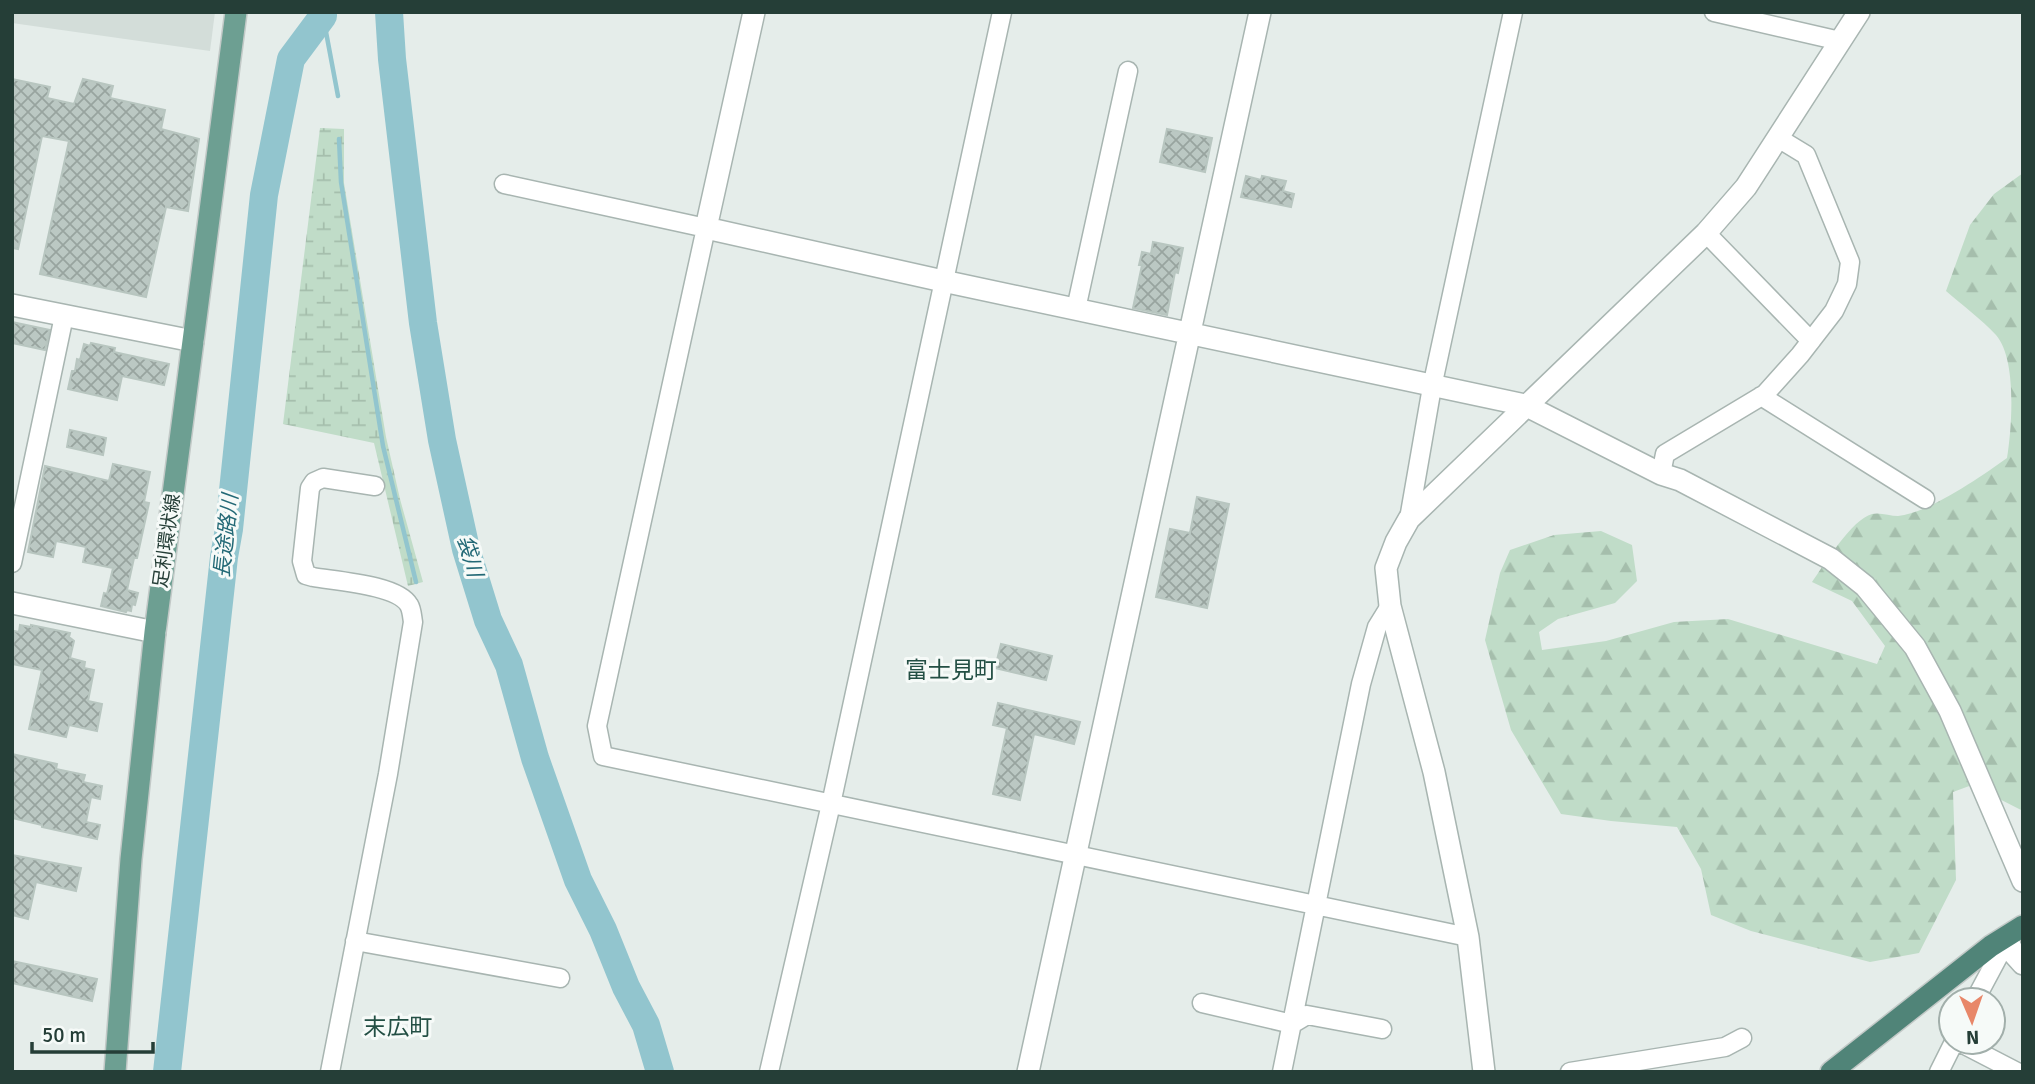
<svg xmlns="http://www.w3.org/2000/svg" width="2035" height="1084" font-family="Signika,'Noto Sans JP',sans-serif">
	<style>
		.built { fill: #d3ddd9 }
		.forest { fill: url(#forest-firs) }
		.wetland { fill: url(#wetland-marsh) }
		.lines { fill: none; stroke-linecap: round; stroke-linejoin: round }
		.stream { stroke: #92c5ce; stroke-width: 4.5 }
		.river { stroke: #92c5ce; stroke-width: 28 }
		.building { fill: url(#building-cross-hatch); stroke: #b8c6c0; stroke-width: 2 }
		.minor-casing { stroke: #a8b5b1; stroke-width: 21 }
		.tertiary-casing { stroke: #a8b5b1; stroke-width: 24 }
		.primary-casing { stroke: #c2c9c7; stroke-width: 24 }
		.trunk-casing { stroke: #c2c9c7; stroke-width: 24 }
		.minor { stroke: #fff; stroke-width: 18 }
		.tertiary { stroke: #fff; stroke-width: 21 }
		.primary { stroke: #6d9f92; stroke-width: 21 }
		.trunk { stroke: #508478; stroke-width: 21 }
		.labels { text-anchor: middle; dominant-baseline: central; stroke-width: 6; stroke-linejoin: round; paint-order: stroke }
		.street-label { font-size: 19px; fill: #253e37; stroke: #f6faf8 }
		.water-label { font-size: 21px; font-style: italic; fill: #236976; stroke: #f6faf8 }
		.quarter-label { font-size: 23px; fill: #234f44; stroke: #f6faf8 }
	</style>
	<defs>
		<pattern id="forest-firs" width="22" height="20" patternUnits="userSpaceOnUse" patternTransform="scale(1.75)"><rect width="22" height="20" fill="#c0dcc8"/><path d="M5 1l3.5 6h-7zM16 11l3.5 6h-7z" fill="#a5beac"/></pattern>
		<pattern id="wetland-marsh" width="20" height="14" patternUnits="userSpaceOnUse" patternTransform="scale(1.75)"><rect width="20" height="14" fill="#c0dcc8"/><path d="M1 5h8M5 5V1M11 12h8M15 12V8" fill="none" stroke="#a5beac"/></pattern>
		<pattern id="building-cross-hatch" width="8" height="8" patternUnits="userSpaceOnUse" patternTransform="scale(1.75)"><rect width="8" height="8" fill="#bbc8c3"/><path d="M0 0l8 8M0 8l8-8" fill="none" stroke="#98a49f"/></pattern>
	</defs>
	<rect width="100%" height="100%" fill="#e5edea"/>
	<path class="built" d="M12 12H215L210 51 12 23Z"/>
	<path class="forest" d="M2023 173V811L1972 785 1953 792 1956 880 1919 953 1870 962 1751 931 1711 915 1701 869 1677 827 1611 821 1561 814 1511 730 1485 640 1500 573 1510 550 1554 535 1601 531 1632 545 1637 581 1615 603 1558 619 1539 632 1542 650 1606 641 1674 622 1728 619 1877 664 1885 646 1852 601 1812 582C1824 565 1852 519 1872 514 1880 512 1890 516 1898 516 1929 513 1982 476 2007 458 2012 427 2017 359 1996 335 1981 319 1962 305 1946 291L1970 225 1994 194Z"/>
	<path class="wetland" d="M320 128 344 129V183L386 437 400 499 423 582 408 586 374 443 283 424Z"/>
	<g class="lines">
		<path class="stream" d="M323 16 338 96
			M339 139 341 182 383 446 416 582"/>
		<path class="river" d="M389 12 392 59 423 323 442 440 466 549 488 620 509 665 535 758 578 880 603 930 626 987 646 1025 660 1072
			M167 1072 224 557 229 529 264 195 291 59 323 16V12"/>
	</g>
	<path class="building" d="M12 79 50 87 47 98 74 104 83 79 113 86 110 98 165 110 161 129 199 139 188 211 166 207 146 297 40 274 69 141 42 136 18 249 12 248Z
		M1167 129 1212 138 1205 172 1160 162Z
		M1246 176 1261 180 1262 176 1286 181 1283 191 1294 194 1291 207 1241 197Z
		M1153 242 1183 248 1178 273 1175 272 1167 315 1133 308 1142 265H1139L1142 252 1151 254Z
		M12 322 50 330 45 350 12 343Z
		M91 343 115 348 114 352 169 364 164 385 122 376 117 400 68 389 72 371H75L77 359 80 360 84 344 90 346Z
		M70 430 106 438 103 455 67 447Z
		M113 464 150 472 144 502 149 503 137 558H134L127 590 138 593 135 605 132 604 131 611 127 610 126 612 101 606 104 593 107 594 113 568 83 562 86 547 56 541 53 557 28 552 45 466 109 481Z
		M1197 497 1229 504 1207 608 1156 597 1170 529 1190 533Z
		M20 625 31 627V625L70 633 69 637 74 641 70 658 85 662 84 668 94 670 88 701 102 704 97 731 69 725 66 737 29 729 42 670 12 664 14 631 19 632Z
		M1001 644 1052 656 1046 680 995 668Z
		M998 703 1080 722 1074 744 1034 734 1020 800 993 794 1007 728 993 725Z
		M12 754 57 764 56 769 85 775 83 782 102 786 100 799 91 797 86 822 100 825 97 839 42 827V825L12 818Z
		M12 855 81 868 76 891 36 882 28 919 12 915Z
		M12 961 97 979 92 1001 12 983Z"/>
	<g class="lines">
		<g class="minor-casing">
			<path id="minor" d="M1714 12 1840 41
				M504 184 706 228 597 726 603 756 1468 937
				M1706 233 1811 341
				M1076 309 1128 71
				M1761 396 1925 499
				M1661 474 1665 454 1765 394 1800 355 1834 311 1847 284 1850 262 1806 155 1778 138
				M1409 519 1432 387 1513 12
				M12 563 64 316
				M355 941 560 978
				M1975 1000 1998 957 2006 937
				M1202 1003 1292 1024 1307 1015 1382 1029
				M1959 1042 2017 1072
				M330 1072 388 774 413 622C412 617 412 610 409 605 398 585 336 581 313 577L306 575 302 561 310 488 314 482 323 478 375 486
				M769 1072 831 804 1002 12
				M1282 1072 1361 684 1377 627 1390 606
				M1570 1072 1725 1047 1742 1038
				M1939 1072 1954 1042"/>
		</g>
		<g class="tertiary-casing">
			<path id="tertiary" d="M754 12 706 228 943 281 1525 405 1661 474 1680 480 1831 559 1865 586 1915 647 1950 711 2023 881
				M12 305 193 341
				M12 603 155 632
				M2006 937 2014 954 2023 964
				M1028 1072 1260 12
				M1484 1072 1468 937 1434 772 1390 606 1386 568 1396 542 1409 519 1706 233 1746 187 1859 12"/>
		</g>
		<g class="primary-casing">
			<path id="primary" d="M115 1072 131 859 155 632 236 12"/>
		</g>
		<g class="trunk-casing">
			<path id="trunk" d="M1831 1072 1991 946 2023 926"/>
		</g>
		<use href="#minor" class="minor"/>
		<use href="#tertiary" class="tertiary"/>
		<use href="#primary" class="primary"/>
		<use href="#trunk" class="trunk"/>
	</g>
	<g class="labels">
		<g class="street-label">
			<text transform="translate(167 541) rotate(-82)">足利環状線</text>
		</g>
		<g class="water-label">
			<text transform="translate(226 536) rotate(-84)">長途路川</text>
			<text transform="translate(470 556) rotate(74)">袋川</text>
		</g>
		<g class="quarter-label">
			<text x="951" y="670">富士見町</text>
			<text x="398" y="1027">末広町</text>
		</g>
	</g>
	<rect width="2035" height="1084" fill="none" stroke="#253e37" stroke-width="28"/>
	<g transform="translate(1972 1021) rotate(178)"><circle r="33" fill="#f6faf8" stroke="#a2afab" stroke-width="2"/>
	<path d="M0-5L12 26L0 18L-12 26Z" fill="#e88769"/>
	<text y="-10" font-size="19" font-weight="bold" text-anchor="middle" fill="#253e37">N</text>
	</g>
	<path d="M32 1042v10h121v-10" fill="none" stroke="#253e37" stroke-width="3.5"/>
	<text x="42" y="1042" font-size="21" fill="#253e37" stroke="#f6faf8" stroke-width="5" paint-order="stroke">50 m</text>
</svg>
